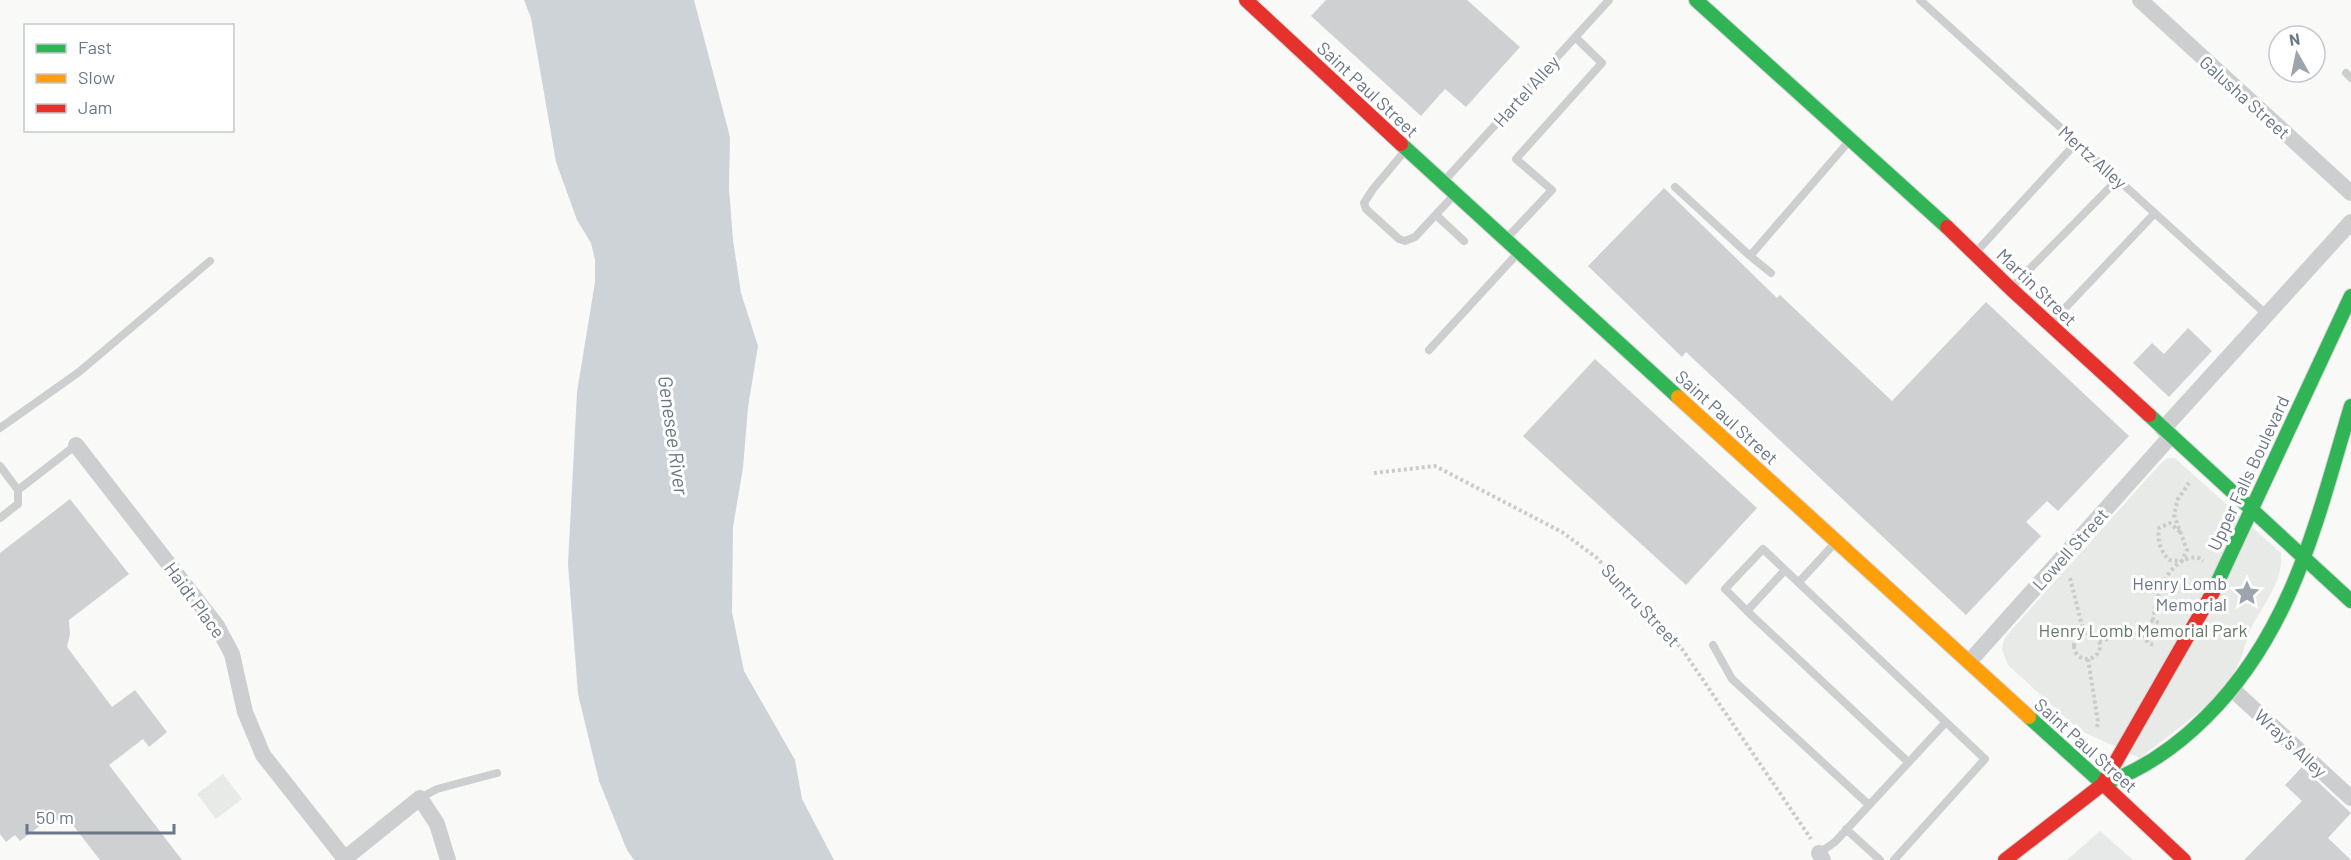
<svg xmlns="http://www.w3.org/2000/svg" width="2351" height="860" font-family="Barlow,sans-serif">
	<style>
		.built { fill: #e7e9e9 }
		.green { fill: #e7eae6 }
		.water { fill: #ced3d7 }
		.building { fill: #cfd0d2 }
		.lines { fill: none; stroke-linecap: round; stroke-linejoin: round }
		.fast-casing { stroke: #d6d6d7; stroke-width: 16 }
		.slow-casing { stroke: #d6d6d7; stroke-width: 16 }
		.jam-casing { stroke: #d6d6d7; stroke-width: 16 }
		.path { stroke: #cacbcc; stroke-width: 4; stroke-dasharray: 3 3; stroke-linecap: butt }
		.lane { stroke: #cdcecf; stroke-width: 8 }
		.street { stroke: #cdcecf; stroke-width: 16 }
		.fast { stroke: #30b455; stroke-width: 14 }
		.slow { stroke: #ff9f0a; stroke-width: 14 }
		.jam { stroke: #e5322d; stroke-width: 14 }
		.labels { text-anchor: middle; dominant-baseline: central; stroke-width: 6; stroke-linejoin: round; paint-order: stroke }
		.street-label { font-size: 18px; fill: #6b7686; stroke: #fff }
		.poi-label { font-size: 18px; fill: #6b7686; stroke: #fff; text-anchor: end }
		.park-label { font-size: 18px; fill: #667866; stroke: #fff }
		.water-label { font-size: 20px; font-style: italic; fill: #677680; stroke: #fff }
	</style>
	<rect width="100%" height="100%" fill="#f9f9f8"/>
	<path class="built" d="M2100 831 2133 860H2067Z"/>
	<path class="green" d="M2168 458H2175L2281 553C2284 579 2265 603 2253 624 2246 637 2245 650 2239 663 2222 701 2172 732 2140 758L2079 730 2008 665 2002 650 2003 642 2007 635 2161 463Z
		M223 774 242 799 216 819 197 794Z"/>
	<path class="water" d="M524 0H694L730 137 729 189 733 240 741 293 758 346 748 407 743 468 733 527 732 612 744 671 795 760 802 799 834 860H634L627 850 599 781 578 694 568 564 577 392 595 282V260L591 243 577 220 556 162 531 18Z"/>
	<path class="building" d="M1326 0H1467L1520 47 1466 107 1445 89 1421 116 1311 16Z
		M1664 188 1777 298 1780 295 1892 401 1986 302 2129 436 2058 511 2047 501 2026 522 2041 536 1966 615 1686 352 1682 357 1588 266Z
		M2188 328 2212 351 2169 397 2133 363 2152 343 2164 354Z
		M1595 359 1757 508 1686 585 1523 436Z
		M70 499 129 574 69 620 70 634 67 647 112 707 135 690 167 732 149 747 143 739 109 765 182 860H100L65 815 53 823 49 819 20 841 15 835 6 842 0 834V553Z
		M2302 767 2351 813 2328 838 2351 860H2244L2302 801 2285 785Z"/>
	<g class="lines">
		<g class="fast-casing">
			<path id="fast" d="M1696 0 1947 227
				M1401 144 1678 397
				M2149 415 2351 601
				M2213 592 2351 296
				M2029 717 2103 784
				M2103 784C2143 770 2176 747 2206 717 2293 631 2317 519 2351 406"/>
		</g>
		<g class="slow-casing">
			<path id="slow" d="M1678 397 2029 717"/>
		</g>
		<g class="jam-casing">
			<path id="jam" d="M1246 0 1401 144
				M1947 227 2011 289 2149 415
				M2103 784 2184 860
				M2005 860 2103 784 2213 592"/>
		</g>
		<path class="path" d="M1374 473 1435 466 1562 532 1597 558 1682 649 1811 839
			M2180 532 2170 523 2159 528C2157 540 2161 552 2169 560L2182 561 2187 550 2174 515 2178 499 2189 483
			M2070 578 2084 634
			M2153 620 2146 626 2144 636 2148 643 2156 646
			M2074 646a13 13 0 1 1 26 0a13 13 0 1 1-26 0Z
			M2163 634 2159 623 2153 620C2156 598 2166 563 2190 558 2196 557 2199 557 2203 561
			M2099 641 2137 633 2144 629
			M2088 659 2098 722 2097 727"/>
		<path class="lane" d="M1920 0 2267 315
			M2346 73 2351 78
			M1404 152 1373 189 1364 203 1366 209 1399 239 1405 241 1415 237 1454 195
			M1445 180 1609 0
			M1675 187 1750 256
			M1436 215 1464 241
			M1506 239 1552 190 1516 159 1602 63 1575 37
			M1978 250 2077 142
			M1771 273 1750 256 1850 140
			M2011 288 2118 179
			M2052 322 2155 213
			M1429 350 1517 254
			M0 428 79 372 210 261
			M0 466 18 490
			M0 518 18 504V490L76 445
			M1785 570 1747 611 1908 762
			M1799 582 1835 543
			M1747 611 1725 589 1763 549 1985 759 1894 860
			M1713 645 1732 679 1869 805
			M420 798 437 789 497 773
			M1846 829 1880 860
			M1819 853 1835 842 1946 722"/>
		<path class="street" d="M2140 0 2351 193
			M2163 429 2351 222
			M76 445 217 626 232 654 245 712 263 755 345 859
			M1969 662 2171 436
			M2232 689 2351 798
			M1819 853 1823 860
			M343 860 420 798 437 824 448 860"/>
		<use href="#fast" class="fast"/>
		<use href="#slow" class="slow"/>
		<use href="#jam" class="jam"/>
	</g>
	<defs>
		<g id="sight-bare" transform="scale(2.07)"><path d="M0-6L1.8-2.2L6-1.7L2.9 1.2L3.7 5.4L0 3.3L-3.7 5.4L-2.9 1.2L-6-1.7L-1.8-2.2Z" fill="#9da4ae" stroke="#fff" stroke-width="2.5" paint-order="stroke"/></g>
	</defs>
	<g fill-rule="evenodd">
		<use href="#sight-bare" x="2247" y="593"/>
	</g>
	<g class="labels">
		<g class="street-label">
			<text transform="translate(1368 89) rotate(43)">Saint Paul Street</text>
			<text transform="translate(1526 91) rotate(-48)">Hartel Alley</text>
			<text transform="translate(2245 97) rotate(42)">Galusha Street</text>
			<text transform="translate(2093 157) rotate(42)">Mertz Alley</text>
			<text transform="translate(2037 287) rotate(44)">Martin Street</text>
			<text transform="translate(1727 417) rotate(42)">Saint Paul Street</text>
			<text transform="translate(2248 473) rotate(-65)">Upper Falls Boulevard</text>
			<text transform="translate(2070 549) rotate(-48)">Lowell Street</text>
			<text transform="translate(195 600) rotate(54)">Haidt Place</text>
			<text transform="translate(1641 605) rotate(47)">Suntru Street</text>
			<text transform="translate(2291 743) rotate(43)">Wray's Alley</text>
			<text transform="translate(2086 745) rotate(42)">Saint Paul Street</text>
		</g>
		<g class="poi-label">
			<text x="2227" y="583">Henry Lomb<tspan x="2227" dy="21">Memorial</tspan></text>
		</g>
		<g class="park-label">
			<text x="2143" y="630">Henry Lomb Memorial Park</text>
		</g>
		<g class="water-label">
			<text transform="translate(674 435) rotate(82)">Genesee River</text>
		</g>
	</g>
	<rect x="24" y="24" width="210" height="108" fill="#ffffff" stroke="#c4c8cf" stroke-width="1.5"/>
	<rect x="36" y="44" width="30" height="9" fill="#30b455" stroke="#c4c8cf" stroke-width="1.5"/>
	<text x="78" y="54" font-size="18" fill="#6b7686">Fast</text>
	<rect x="36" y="74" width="30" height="9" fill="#ff9f0a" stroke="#c4c8cf" stroke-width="1.5"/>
	<text x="78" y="84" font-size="18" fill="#6b7686">Slow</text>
	<rect x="36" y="104" width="30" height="9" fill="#e5322d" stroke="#c4c8cf" stroke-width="1.5"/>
	<text x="78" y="114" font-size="18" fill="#6b7686">Jam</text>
	<g transform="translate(2297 54) rotate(351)"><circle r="28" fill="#ffffff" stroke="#c4c8cf" stroke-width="1.5"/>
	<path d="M0-4.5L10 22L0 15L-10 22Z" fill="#9da4ae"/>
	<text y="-9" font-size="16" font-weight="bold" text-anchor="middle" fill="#6b7686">N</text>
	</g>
	<path d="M27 824v9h147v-9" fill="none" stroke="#6b7686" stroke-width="3"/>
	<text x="36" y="824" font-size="18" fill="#6b7686" stroke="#ffffff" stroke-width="4.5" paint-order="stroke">50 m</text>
</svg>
